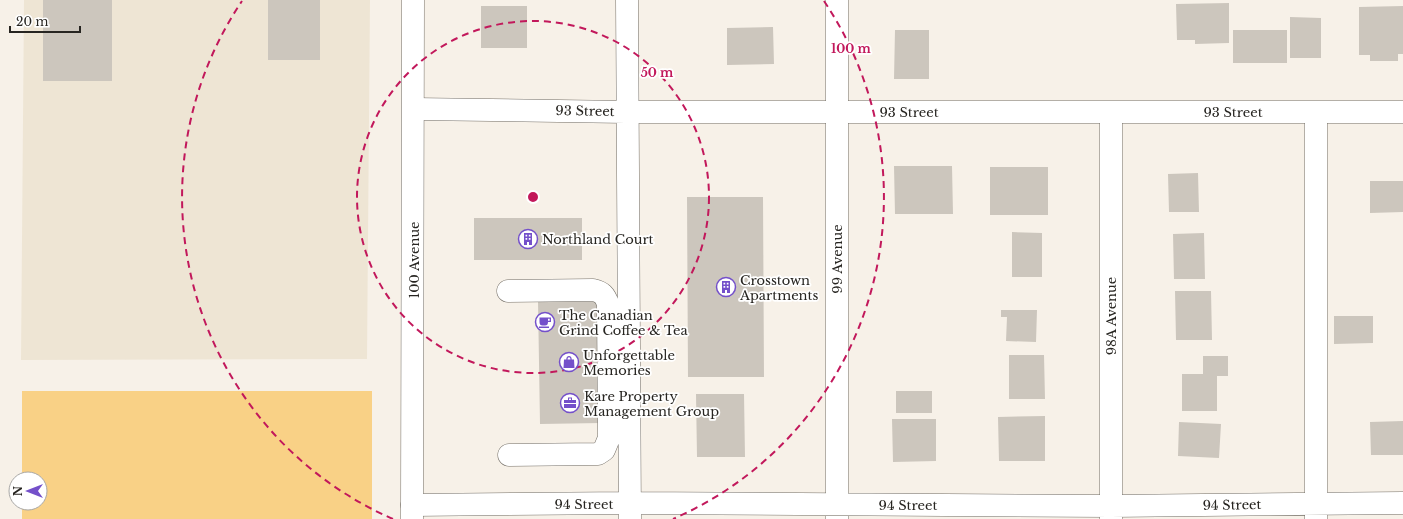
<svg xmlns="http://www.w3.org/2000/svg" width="1403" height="519" font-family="'Libre Baskerville',serif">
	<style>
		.built { fill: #eee5d4 }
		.green { fill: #f9d186 }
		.building { fill: #ccc6bd }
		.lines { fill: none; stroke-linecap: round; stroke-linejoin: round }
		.minor-casing { stroke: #736e66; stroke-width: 23 }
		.major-casing { stroke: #736e66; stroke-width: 23 }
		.minor { stroke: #fff; stroke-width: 22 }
		.major { stroke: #fff; stroke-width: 22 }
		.ring { fill: none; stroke: #c2185b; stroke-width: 2; stroke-dasharray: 7 5 }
		.labels { text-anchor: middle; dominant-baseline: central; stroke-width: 3.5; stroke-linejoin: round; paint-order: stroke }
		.street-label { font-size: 13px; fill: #272521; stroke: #fff }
		.poi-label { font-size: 13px; fill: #272521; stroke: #fff; text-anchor: start }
		.centre { fill: #c2185b; stroke: #fff; stroke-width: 2 }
		.ring-label { font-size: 12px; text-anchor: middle; font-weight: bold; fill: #c2185b; stroke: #fff; stroke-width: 3.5; stroke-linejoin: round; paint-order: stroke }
	</style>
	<rect width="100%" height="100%" fill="#f7f1e8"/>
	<path class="built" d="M24 0H370L367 359 21 360Z"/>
	<path class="green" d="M22 391H372V519H22V503H40V479H22Z"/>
	<path class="building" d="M43 0H112V81H43Z
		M268 0H320V60H268Z
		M1229 3V43L1195 44V40H1177L1176 4Z
		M481 6H527V48H481Z
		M1403 6V54H1398V61H1370V55H1359V7Z
		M1290 17 1321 18V58H1290Z
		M773 27 774 64 727 65V28Z
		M895 30H929V79H894Z
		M1233 30H1287V63H1233Z
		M894 166H952L953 214H895Z
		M990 167H1048V215H990Z
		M1198 173 1199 212H1169L1168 174Z
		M1370 181H1403V212L1370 213Z
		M687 197H763L764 377H688Z
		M474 218H582V260H474Z
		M1012 232 1042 233V277H1012Z
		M1204 233 1205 279H1174L1173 234Z
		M1175 291H1211L1212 340H1176Z
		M599 300 601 423 540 424 538 301Z
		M1001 310H1037L1036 342 1006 341 1007 317H1001Z
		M1334 316H1373V343L1334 344Z
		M1009 355H1044L1045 399H1009Z
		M1203 356H1228V376H1217V411H1182V374H1203Z
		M896 391H932V413H896Z
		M696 394H744L745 457H697Z
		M1045 416V461H999L998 417Z
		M892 419H936V461L893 462Z
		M1403 421V455H1371L1370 422Z
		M1179 422 1221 424 1219 458 1178 456Z"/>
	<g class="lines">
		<g class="minor-casing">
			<path id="minor" d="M627 0 630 519
				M837 0V519
				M414 109 626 112H1403
				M1111 112V519
				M508 291 593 290C602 292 605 295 608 304L609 438 604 450 598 454 509 455
				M412 505 630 503 1111 506 1403 503
				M1316 519V112"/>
		</g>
		<g class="major-casing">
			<path id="major" d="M412 519 413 0"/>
		</g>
		<use href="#minor" class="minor"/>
		<use href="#major" class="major"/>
	</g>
	<g class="ring">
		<circle cx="533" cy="197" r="176"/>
		<path d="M393 519A351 351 0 0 1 242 1M824 1A351 351 0 0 1 673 519"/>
	</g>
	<defs>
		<g id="building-ring" transform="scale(1)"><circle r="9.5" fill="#fff" stroke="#7450ca" stroke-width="1.5"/><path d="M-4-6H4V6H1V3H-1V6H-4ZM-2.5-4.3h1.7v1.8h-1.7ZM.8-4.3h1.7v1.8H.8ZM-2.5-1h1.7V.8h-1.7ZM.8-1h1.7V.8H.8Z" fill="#7450ca"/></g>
		<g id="cafe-ring" transform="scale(1)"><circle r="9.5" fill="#fff" stroke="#7450ca" stroke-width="1.5"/><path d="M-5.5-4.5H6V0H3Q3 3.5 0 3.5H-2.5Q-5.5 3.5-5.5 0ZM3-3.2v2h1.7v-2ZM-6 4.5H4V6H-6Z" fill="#7450ca"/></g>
		<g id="shop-ring" transform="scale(1)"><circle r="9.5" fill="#fff" stroke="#7450ca" stroke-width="1.5"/><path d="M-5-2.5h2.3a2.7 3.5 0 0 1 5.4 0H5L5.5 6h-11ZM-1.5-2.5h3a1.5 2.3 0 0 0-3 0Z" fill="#7450ca"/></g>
		<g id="office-ring" transform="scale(1)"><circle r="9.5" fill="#fff" stroke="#7450ca" stroke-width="1.5"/><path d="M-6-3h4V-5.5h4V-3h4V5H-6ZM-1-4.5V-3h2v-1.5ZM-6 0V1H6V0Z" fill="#7450ca"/></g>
	</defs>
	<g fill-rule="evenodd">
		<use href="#building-ring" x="528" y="239"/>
		<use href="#building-ring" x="726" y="287"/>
		<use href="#cafe-ring" x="545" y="322"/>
		<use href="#shop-ring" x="569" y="362"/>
		<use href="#office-ring" x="570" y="403"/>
	</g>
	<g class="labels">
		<g class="street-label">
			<text transform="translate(585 111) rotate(1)">93 Street</text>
			<text x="909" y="112">93 Street</text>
			<text x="1233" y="112">93 Street</text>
			<text transform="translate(837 259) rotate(-90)">99 Avenue</text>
			<text transform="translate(414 260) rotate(-90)">100 Avenue</text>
			<text transform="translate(1111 316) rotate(-90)">98A Avenue</text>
			<text x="584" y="504">94 Street</text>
			<text x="908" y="505">94 Street</text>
			<text transform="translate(1232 505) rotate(-1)">94 Street</text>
		</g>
		<g class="poi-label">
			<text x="542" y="239">Northland Court</text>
			<text x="740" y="280">Crosstown<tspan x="740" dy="15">Apartments</tspan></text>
			<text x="559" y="315">The Canadian<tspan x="559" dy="15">Grind Coffee &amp; Tea</tspan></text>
			<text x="583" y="355">Unforgettable<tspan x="583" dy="15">Memories</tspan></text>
			<text x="584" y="396">Kare Property<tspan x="584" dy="15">Management Group</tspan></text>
		</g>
	</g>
	<circle cx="533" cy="197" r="6" class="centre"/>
	<g class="ring-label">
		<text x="851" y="53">100 m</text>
		<text x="657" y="77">50 m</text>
	</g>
	<g transform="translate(28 491) rotate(270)"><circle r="19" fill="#ffffff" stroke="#a9a8a6"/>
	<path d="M0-3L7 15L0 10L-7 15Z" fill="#7450ca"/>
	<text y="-6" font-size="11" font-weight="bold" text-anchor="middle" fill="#272521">N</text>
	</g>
	<path d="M10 26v6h70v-6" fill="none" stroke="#272521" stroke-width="2"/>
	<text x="16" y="26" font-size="12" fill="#272521" stroke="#ffffff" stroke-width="3" paint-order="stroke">20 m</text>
</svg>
